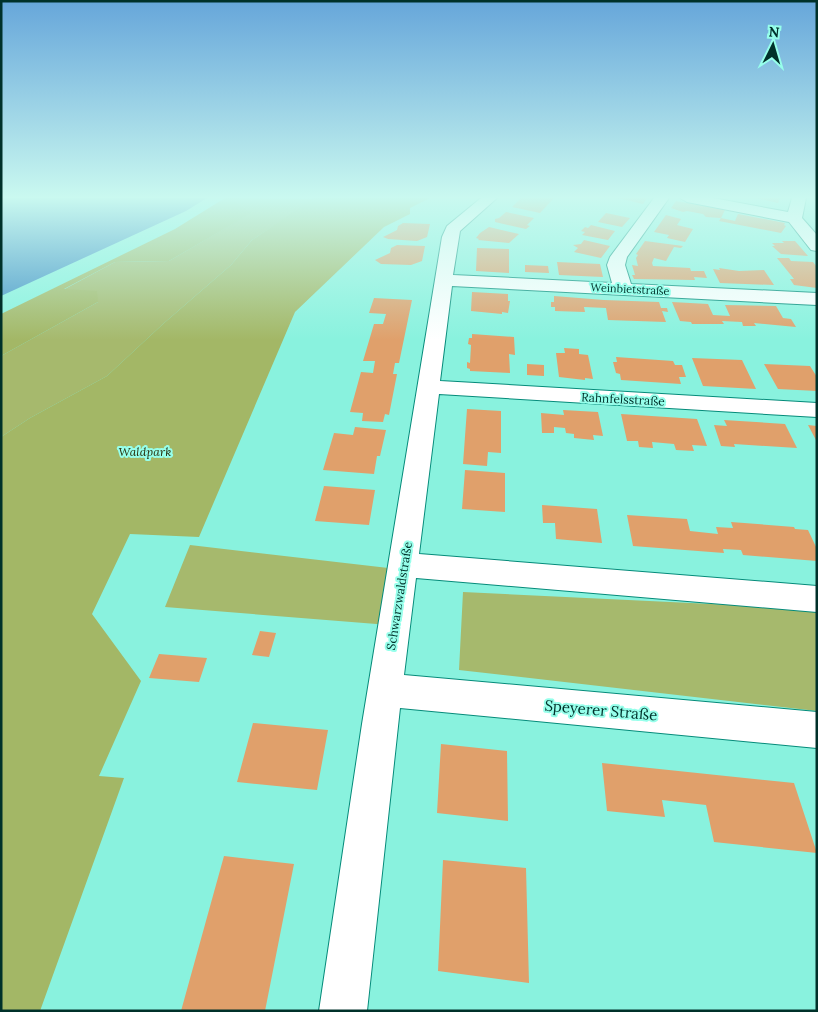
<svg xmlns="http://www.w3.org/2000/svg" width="818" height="1012" font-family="Lora,serif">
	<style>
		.green { fill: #a6b96d }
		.forest { fill: #a3b766 }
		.water { fill: #4492c6 }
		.building { fill: #e0a06b }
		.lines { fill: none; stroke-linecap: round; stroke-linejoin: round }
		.street-casing { stroke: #058b7a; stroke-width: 2 }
		.street { fill: #fff; fill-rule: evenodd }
		.labels { text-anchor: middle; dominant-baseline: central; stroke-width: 4; stroke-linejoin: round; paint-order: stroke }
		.far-street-label { font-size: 11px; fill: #00312a; stroke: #96ffeb }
		.street-label { font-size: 12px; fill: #00312a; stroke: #96ffeb }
		.park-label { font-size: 12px; font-style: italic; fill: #29310e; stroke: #96ffeb }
		.near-street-label { font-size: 15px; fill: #00312a; stroke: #96ffeb }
	</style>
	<rect width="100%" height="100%" fill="#89f2de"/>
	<path class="green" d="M234 198 315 199 252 240 231 265 163 324 107 376 30 418 1 437V356L98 302 63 290 115 262 169 261 251 213 231 200Z
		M190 545 397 569 389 625 165 607Z
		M463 592 817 609V711L459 670Z"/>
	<path class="forest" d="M225 198H234L232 200 252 213 169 261 115 262 64 289 97 291 98 302 1 356V314L175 229Z
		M314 198H430L410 208V214L384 227 295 312 199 537 130 534 92 614 141 681 99 776 124 778 40 1011H1V437L30 418 107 376 163 324 231 265 252 240Z"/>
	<path class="water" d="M1 198H207L186 211 1 296Z"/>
	<path class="building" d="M521 198H554L540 213 512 207Z
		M618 198H647L643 204Z
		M756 198H780L778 203Z
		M676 201 693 204 725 210 721 218 706 217 703 214 687 211 683 212 671 208Z
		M506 212 534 218 527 225 530 226 526 229 495 222V219L499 218Z
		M606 213 630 218 622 227 598 222Z
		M738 214 785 223 784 225 786 226 781 233 719 221 721 218 735 221Z
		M666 215 681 219 677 225 693 229 685 242 667 238 669 235 654 232Z
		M403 223 430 224 427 237 417 241 388 239 383 237 397 230 398 226Z
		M591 225 615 231 608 240 582 235 585 232 581 231 585 227 588 228Z
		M489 227 519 234 509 243 478 240 479 239 476 238 480 233Z
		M584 240 610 246 601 258 574 252 578 248 573 245 581 244Z
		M645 241 683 246 681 248 674 247 666 261 654 258 652 263 653 266 690 268 691 271H704L707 278 694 277 695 280 634 279 632 275H635L632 265 638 266 636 258 638 255 636 254Z
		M782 241H795L808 256 781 254 772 246H775L772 243H784Z
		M397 245 425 246 422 261 411 265 381 264 375 260 390 253 391 248Z
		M477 248 509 249V273L476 271Z
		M777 258H789L791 261 813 262 817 267V288L794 285 790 279H794Z
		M557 262 600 264 603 277 559 275Z
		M525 265 548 266 549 273 525 272Z
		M719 268 739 271 764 270 774 285 720 283 713 269 720 270Z
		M472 292 508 294V301H510L508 313 502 312V314L471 311Z
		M554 296 604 300 659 302 661 308H667L668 312 662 311 666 322 608 320 606 308 584 307 585 312 555 311V307H551V302H554Z
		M374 298 412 300 399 363H395L393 374H397L389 415 385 414 383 422 362 421 363 413 350 412 361 372 373 373 375 361H363L374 324H383L386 314 369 313Z
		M672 302 708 304 713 315 730 316 725 305 776 306 783 318 791 319 796 327 754 323 756 326H743L742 322 722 321 724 324H692L691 322 680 321Z
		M472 334 514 337 515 355 509 354 510 373 470 371V369L467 368V362L470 363 471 345 468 344 469 338H472Z
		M564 348 579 349V354L588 355 593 379 585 378V380L559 377 556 353H565Z
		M616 357 673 361 675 365H682L686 377H679L681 384 621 380 620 374 616 373 613 362H617Z
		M692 358 742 360 756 389 703 386Z
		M527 364 544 365V376L527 375Z
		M764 364 810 366 817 377V391L778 389Z
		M467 409 501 411V453L488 452 487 466 463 464Z
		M563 410 598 412 603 436 593 435 594 440 574 438V434L566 433 565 428 554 427V433H542L541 413 564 415Z
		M621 414 697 419 707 446 692 445 694 451 676 450 674 444 652 442 653 448 639 447 638 441H627Z
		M724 420 785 424 797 448 734 444 735 447 721 446 714 425 727 426Z
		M808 425 817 426V442Z
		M355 427 386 430 380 456H377L374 474 323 470 334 433 353 435Z
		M465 470 505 473V512L462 509Z
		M324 486 375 490 369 525 315 521Z
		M542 505 597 509 602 543 556 539 555 523H543Z
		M627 515 687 519 690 531 718 534 716 527 733 528 731 522 794 527 795 529 808 530 817 549V561L743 555 741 550 723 549 724 553 633 546Z
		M260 631 276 633 269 657 252 655Z
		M159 654 207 658 199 682 149 678Z
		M253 723 328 730 317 790 237 782Z
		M441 744 507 751 508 821 437 813Z
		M602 763 794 783 817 853 714 842 706 805 662 800 665 817 607 811Z
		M224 856 294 864 265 1011H181Z
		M443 860 526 868 529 983 438 971Z"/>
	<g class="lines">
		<g class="street-casing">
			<path id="street" d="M481 198H497L460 231 453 275 612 283 607 265 610 257 654 198H669L627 257 625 265 631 284 817 293V305L452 286 440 381 817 403V417L439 394 419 554 817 586V612L416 578 404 675 817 712V748L400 708 367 1011H319L362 724 442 237 447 226Z
				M680 198H713L788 212 792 198H806L802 218 817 235V251L811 250 789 222 687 202Z"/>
		</g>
		<use href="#street" class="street"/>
	</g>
	<linearGradient id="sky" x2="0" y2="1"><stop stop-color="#66a6da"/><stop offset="0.58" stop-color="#caf9f0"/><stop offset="1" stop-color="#caf9f0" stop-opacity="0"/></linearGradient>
	<rect width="818" height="340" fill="url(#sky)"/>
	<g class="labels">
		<g class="far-street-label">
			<text transform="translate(630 289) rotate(3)">Weinbietstraße</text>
		</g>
		<g class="street-label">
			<text transform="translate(623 399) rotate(3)">Rahnfelsstraße</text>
			<text transform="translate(399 596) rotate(-81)">Schwarzwaldstraße</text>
		</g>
		<g class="park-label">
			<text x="145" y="451">Waldpark</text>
		</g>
		<g class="near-street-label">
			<text transform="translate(601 710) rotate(5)">Speyerer Straße</text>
		</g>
	</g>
	<rect width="818" height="1012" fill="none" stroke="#00312a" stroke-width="5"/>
	<g transform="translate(773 45) rotate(5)" stroke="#96ffeb" stroke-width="4" paint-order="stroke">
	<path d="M0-4L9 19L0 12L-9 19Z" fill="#00312a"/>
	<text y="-8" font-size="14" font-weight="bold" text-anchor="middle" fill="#00312a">N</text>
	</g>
</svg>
